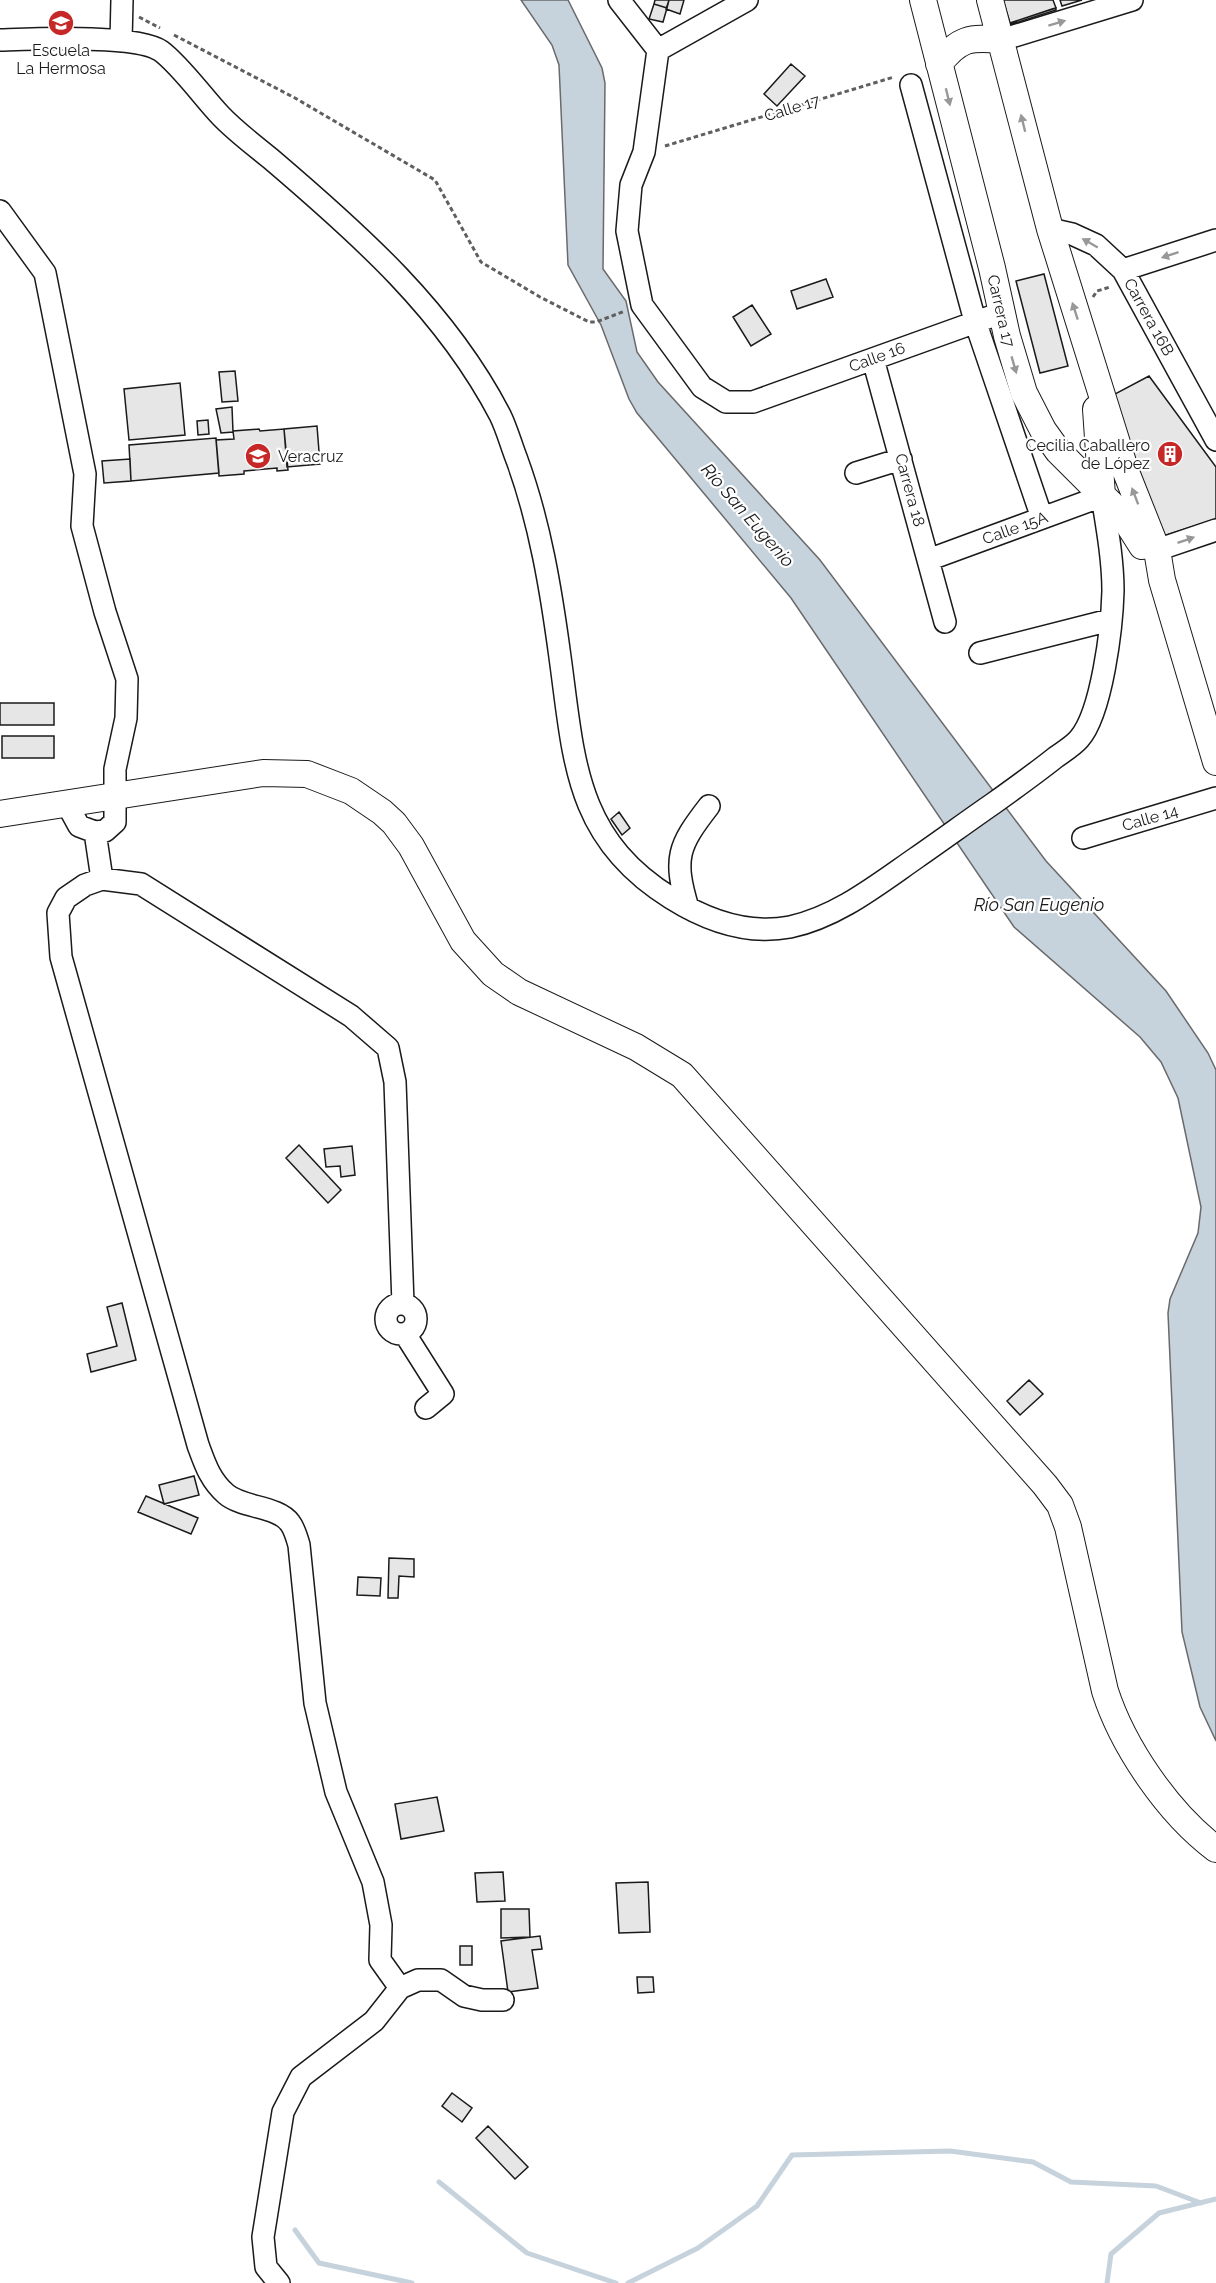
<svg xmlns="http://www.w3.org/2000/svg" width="1216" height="2283" font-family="Raleway,sans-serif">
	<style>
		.water { fill: #c6d2dc; stroke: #6a6a6a; stroke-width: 1.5 }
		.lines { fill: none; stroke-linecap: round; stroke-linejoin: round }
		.stream { stroke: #c6d2dc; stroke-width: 5 }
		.building { fill: #e6e6e6; stroke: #1a1a1a; stroke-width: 1.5 }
		.minor-casing { stroke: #1a1a1a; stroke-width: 24 }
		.major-casing { stroke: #1a1a1a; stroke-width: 28 }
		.path { stroke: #5f5f5f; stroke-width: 3; stroke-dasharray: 4.5 3; stroke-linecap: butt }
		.minor { stroke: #fff; stroke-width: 21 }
		.major { stroke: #fff; stroke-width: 26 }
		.oneway { fill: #989898 }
		.labels { text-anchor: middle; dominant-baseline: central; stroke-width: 4.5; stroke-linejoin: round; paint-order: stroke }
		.poi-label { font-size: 16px; fill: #1a1a1a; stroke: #fff }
		.street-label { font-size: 16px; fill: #1a1a1a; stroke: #fff }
		.water-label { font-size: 18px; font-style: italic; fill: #1a1a1a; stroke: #fff }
	</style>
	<rect width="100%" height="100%" fill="#fff"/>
	<path class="water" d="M521 0H568L602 68 605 83 603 269 626 301 637 352 658 382 820 560 1046 861 1166 991 1208 1053 1216 1070V1741L1200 1707 1182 1632 1168 1313 1170 1299 1198 1233 1201 1207 1178 1098 1161 1062 1140 1037 1014 927 791 598 637 413 629 399 601 325 568 265 559 65 552 45Z"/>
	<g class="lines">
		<path class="stream" d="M439 2182 527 2253 616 2283
			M295 2230 319 2263 412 2283
			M628 2283 698 2248 757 2206 792 2155 950 2151 1033 2162 1071 2182 1156 2186 1201 2203
			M1107 2283 1111 2254 1159 2213 1216 2199"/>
	</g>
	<path class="building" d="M655 0H669L667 8 654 4Z
		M669 0H684L680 14 666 9Z
		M1003 0H1053L1056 8 1010 23Z
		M1003 0 1010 23 1052 9 1056 8V10L1009 25Z
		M1060 0H1082L1062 6Z
		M654 4 667 8 663 22 649 19Z
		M791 64 805 76 777 106 764 94Z
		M1044 274 1068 366 1040 373 1016 281Z
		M826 279 833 297 797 309 791 291Z
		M752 305 771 334 751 346 733 317Z
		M235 371 238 401 222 402 219 372Z
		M1149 376 1216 467V519L1160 537 1113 395Z
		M180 383 185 435 129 440 124 389Z
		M232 407 233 432 221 433 216 409Z
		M208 420 209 434 198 435 197 421Z
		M317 426 320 464 287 467 284 429Z
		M259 429 260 431 284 429 288 470 277 471V468L244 471V474L219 476 216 440 234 439 233 431Z
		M216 438 219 473 131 481 129 445Z
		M130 459 131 481 104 483 102 461Z
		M0 703H54V725H0Z
		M2 736H54V758H2Z
		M619 812 630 828 622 835 611 819Z
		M299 1145 341 1190 328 1203 286 1158Z
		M352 1146 355 1175 341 1177 340 1166 326 1167 324 1149Z
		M122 1303 136 1360 91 1372 87 1354 117 1346 107 1307Z
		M1029 1380 1043 1394 1020 1415 1007 1401Z
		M194 1476 199 1495 164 1504 159 1485Z
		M146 1496 198 1518 191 1534 138 1512Z
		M389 1558 414 1559V1577L399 1576 398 1598H388Z
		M358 1577 381 1578 380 1596 357 1595Z
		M437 1797 444 1831 401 1839 395 1804Z
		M503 1872 505 1901 477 1902 475 1873Z
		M648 1882 650 1932 619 1933 616 1883Z
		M501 1909H529L530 1937 501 1938Z
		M540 1936 542 1949 532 1950 538 1988 508 1992 501 1941Z
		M460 1946H472V1965H460Z
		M637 1977H653L654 1992 638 1993Z
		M452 2093 472 2108 462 2122 442 2106Z
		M488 2126 528 2167 515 2179 476 2138Z"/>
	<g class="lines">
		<g class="minor-casing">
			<path id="minor" d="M619 0 658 50 644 152 631 185 627 231 642 305 702 387 726 402H753L1001 313
				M0 40C33 39 137 34 161 51 180 65 203 97 220 115 235 131 254 145 271 159 359 234 446 311 500 415 507 429 511 445 517 460 540 523 551 590 560 657 574 758 574 838 671 898 706 920 748 935 790 927 837 917 877 885 916 858 942 840 968 821 994 803 1015 788 1036 773 1056 757 1063 752 1073 746 1079 739 1102 713 1112 627 1113 591 1113 560 1107 527 1102 496L928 560
				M1001 40 1132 0
				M121 41 122 0
				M658 50 747 0
				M911 85 975 321 1042 518
				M0 211 45 273 85 474 82 526 105 612 127 679 126 718 115 769V822L105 831 95 832
				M1050 229 1072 234 1096 245 1123 270 1216 440
				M1123 270 1216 240
				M873 359 945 622
				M856 473 901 459
				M1157 550 1216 530
				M980 653 1110 620
				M67 804 79 826 95 832 102 879
				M1083 838 1216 798
				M688 908C673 858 678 846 709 806
				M386 1319a15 15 0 1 1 30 0a15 15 0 1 1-30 0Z
				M405 1334 443 1394 426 1408
				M400 1988 380 1960 381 1925 373 1882 336 1792 315 1703 299 1545C297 1538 294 1528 290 1523 278 1506 242 1508 226 1494 210 1480 205 1464 198 1445L61 957 58 913 66 898 85 885 102 879 141 884 351 1016 388 1048 395 1082 403 1304
				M279 2283 266 2267 263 2237 283 2112 301 2077 374 2021 400 1988 418 1980H441L464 1996 482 2000H503"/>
		</g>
		<g class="major-casing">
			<path id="major" d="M923 0 992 268 1007 336 1024 393 1043 430 1058 451 1123 516 1142 546
				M990 0 1050 229 1126 472 1157 550 1162 580 1216 762
				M939 64C959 38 970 37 1001 40
				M1096 409 1102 496
				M0 814 263 773 307 774 351 791 382 812 394 823 411 846 463 941 493 974 519 992 636 1047 682 1075 1045 1485 1060 1505 1068 1527 1105 1691C1123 1747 1168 1813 1216 1849"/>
		</g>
		<path class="path" d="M139 17 160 28
			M174 35 295 98 435 180 481 262 540 297 589 322H596L625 311
			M665 146 894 77
			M1093 297 1097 291 1110 287"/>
		<use href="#minor" class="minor"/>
		<use href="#major" class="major"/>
	</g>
	<defs><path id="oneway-solid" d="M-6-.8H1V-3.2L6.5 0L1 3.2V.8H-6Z" transform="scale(1.5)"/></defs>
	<g class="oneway">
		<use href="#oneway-solid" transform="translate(1057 23) rotate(-17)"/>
		<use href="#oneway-solid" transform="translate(948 97) rotate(76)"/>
		<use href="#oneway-solid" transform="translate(1023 123) rotate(-104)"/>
		<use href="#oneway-solid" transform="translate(1090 243) rotate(-150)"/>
		<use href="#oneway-solid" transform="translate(1170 255) rotate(162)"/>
		<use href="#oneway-solid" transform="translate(1075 311) rotate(-108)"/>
		<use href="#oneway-solid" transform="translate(1014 365) rotate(74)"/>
		<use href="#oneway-solid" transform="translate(1135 496) rotate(-111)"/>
		<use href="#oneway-solid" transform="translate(1186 540) rotate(-19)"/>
	</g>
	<defs>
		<g id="school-disc" transform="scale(1.35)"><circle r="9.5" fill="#c62828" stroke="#fff"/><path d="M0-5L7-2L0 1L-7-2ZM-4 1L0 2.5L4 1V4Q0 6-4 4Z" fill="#fff"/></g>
		<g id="building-disc" transform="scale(1.35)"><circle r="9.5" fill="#c62828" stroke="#fff"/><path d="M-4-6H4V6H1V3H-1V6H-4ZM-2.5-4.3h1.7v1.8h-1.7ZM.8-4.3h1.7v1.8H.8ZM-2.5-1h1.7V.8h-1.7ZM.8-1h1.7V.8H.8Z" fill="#fff"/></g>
	</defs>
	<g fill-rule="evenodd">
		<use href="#school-disc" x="61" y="23"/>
		<use href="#building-disc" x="1170" y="454"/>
		<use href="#school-disc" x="258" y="456"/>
	</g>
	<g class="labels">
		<g class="poi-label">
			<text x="61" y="50">Escuela<tspan x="61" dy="18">La Hermosa</tspan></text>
			<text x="1150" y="445" text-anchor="end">Cecilia Caballero<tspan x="1150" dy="18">de López</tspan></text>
			<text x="278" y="456" text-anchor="start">Veracruz</text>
		</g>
		<g class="street-label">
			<text transform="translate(792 108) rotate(-17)">Calle 17</text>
			<text transform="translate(1001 311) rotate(77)">Carrera 17</text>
			<text transform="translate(1149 317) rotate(61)">Carrera 16B</text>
			<text transform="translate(877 357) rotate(-20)">Calle 16</text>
			<text transform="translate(910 490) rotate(75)">Carrera 18</text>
			<text transform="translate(1015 528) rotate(-20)">Calle 15A</text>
			<text transform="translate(1150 818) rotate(-16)">Calle 14</text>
		</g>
		<g class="water-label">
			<text transform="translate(748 515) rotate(49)">Río San Eugenio</text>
			<text x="1039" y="904">Río San Eugenio</text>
		</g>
	</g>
</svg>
